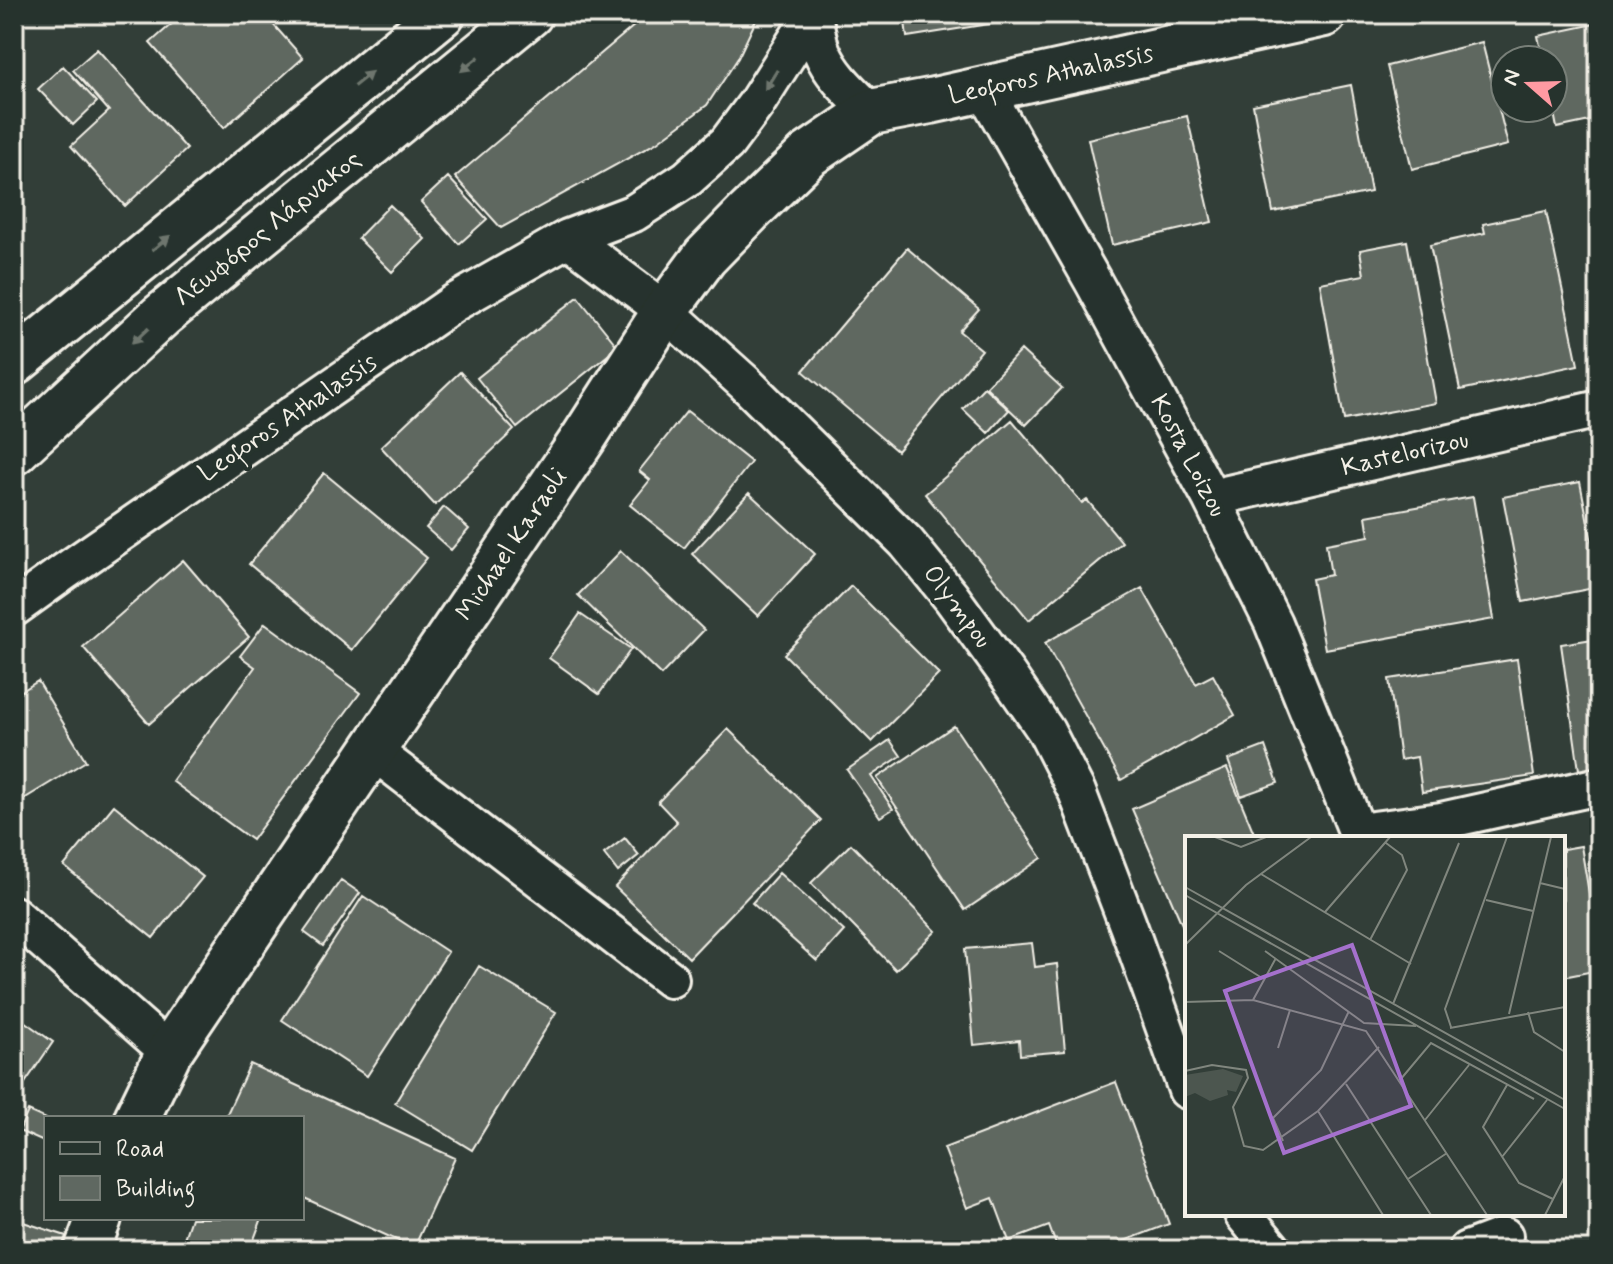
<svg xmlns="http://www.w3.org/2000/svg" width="1613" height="1264" font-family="Mynerve,sans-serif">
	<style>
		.building { fill: #5f6861; stroke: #f4f1e8; stroke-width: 2 }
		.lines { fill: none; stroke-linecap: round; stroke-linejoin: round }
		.minor-casing { stroke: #f4f1e8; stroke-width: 42 }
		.tertiary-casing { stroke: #f4f1e8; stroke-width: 50 }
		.secondary-casing { stroke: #f4f1e8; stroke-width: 50 }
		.minor { stroke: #26332d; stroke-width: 36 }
		.tertiary { stroke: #26332d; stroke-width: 44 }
		.secondary { stroke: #26332d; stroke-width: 44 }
		.oneway { fill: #6e766e }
		.labels { text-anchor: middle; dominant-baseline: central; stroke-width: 8; stroke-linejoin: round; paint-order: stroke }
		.street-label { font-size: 26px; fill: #f4f1e8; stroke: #26332d }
		.inset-road { fill: none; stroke: #80867e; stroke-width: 2 }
		.view { fill: #a571cd; fill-opacity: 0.15; stroke: #a571cd; stroke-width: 4 }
		.inset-edge { fill: none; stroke: #f4f1e8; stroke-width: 4 }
	</style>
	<rect width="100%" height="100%" fill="#323e38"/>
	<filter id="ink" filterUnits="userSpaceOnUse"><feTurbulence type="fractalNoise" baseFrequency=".0125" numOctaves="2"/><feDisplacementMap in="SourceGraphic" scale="16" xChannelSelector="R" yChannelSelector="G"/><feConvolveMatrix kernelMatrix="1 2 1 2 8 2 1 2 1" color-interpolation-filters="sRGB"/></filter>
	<g filter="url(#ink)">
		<path class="building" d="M183 14H264L303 58 224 128 150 43Z
			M648 14H759L738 58 707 105 656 143 501 228 455 177Z
			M904 14H1013L1014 20 907 37Z
			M1599 23V104H1597L1599 119 1557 128 1553 108V60H1543L1538 36Z
			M1482 42 1508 145 1412 169 1387 66Z
			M97 49 187 149 125 206 71 146 109 111 73 70Z
			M63 66 97 102 73 125 38 89Z
			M1351 85 1371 192 1273 212 1253 105Z
			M1187 116 1212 222 1112 245 1088 139Z
			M448 177 487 219 459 244 421 202Z
			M390 205 425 239 392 272 358 238Z
			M1546 211 1578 365 1460 390 1430 245 1485 233 1483 224Z
			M1407 241 1436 403 1344 420 1320 283 1364 275 1360 250Z
			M907 248 979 309 959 331 982 350 897 451 803 371Z
			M578 297 618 347 517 428 477 378Z
			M1021 350 1062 388 1026 425 986 387Z
			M460 372 514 430 435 505 381 447Z
			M984 387 1009 410 988 433 963 409Z
			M687 411 751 462 684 548 630 505 650 480 639 471Z
			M1012 420 1082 503 1087 500 1122 542 1029 620 925 494Z
			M324 473 427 558 352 650 249 564Z
			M1580 482 1599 578V587L1523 602 1503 497Z
			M749 493 815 554 758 616 692 554Z
			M1473 497 1494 619 1325 649 1312 579 1331 575 1326 544 1369 536 1366 516Z
			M444 507 469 529 451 550 426 528Z
			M621 551 704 630 661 675 578 595Z
			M183 560 249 637 149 724 83 647Z
			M851 586 939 674 872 742 784 654Z
			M1142 588 1196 684 1213 675 1235 715 1121 780 1045 643Z
			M580 614 631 649 599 694 549 658Z
			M265 623 360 693 252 840 172 781 255 667 240 656Z
			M1599 638V767L1579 770 1561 644Z
			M1517 659 1534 776 1422 792 1417 757 1400 760 1389 679Z
			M38 681 86 761 14 805V696Z
			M954 726 1042 858 965 910 877 778Z
			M728 729 821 820 689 958 615 887 677 822 658 802Z
			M890 740 901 756 871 776 893 809 880 817 847 770Z
			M1265 746 1278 783 1241 796 1228 760Z
			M1227 768 1256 838H1187V936L1132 809Z
			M114 805 203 877 153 938 64 866Z
			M625 838 639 855 618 872 604 854Z
			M851 844 936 931 896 970 811 883Z
			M1581 846 1599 952V970L1563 977V849Z
			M779 873 844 931 817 961 752 903Z
			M341 880 360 893 323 946 304 932Z
			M363 896 448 952 367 1076 282 1020Z
			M1032 943 1035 967 1057 964 1065 1051 1020 1055 1019 1040 974 1045 965 949Z
			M479 966 556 1012 472 1150 395 1103Z
			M14 1014 53 1042 14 1099Z
			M250 1064 455 1158 414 1248 302 1197V1118H225Z
			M1116 1082 1169 1224 1101 1250H1058L1049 1226 1009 1241 993 1198 967 1208 944 1148Z
			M28 1111 46 1119V1143L19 1131Z
			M191 1218H262L250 1250H180Z
			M14 1219 66 1236 61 1250H14Z"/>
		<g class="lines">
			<g class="minor-casing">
				<path id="minor" d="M813 15C816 27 817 41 822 52 832 76 853 94 871 112
					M984 89 1094 283 1211 498 1273 623 1360 838
					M568 238 665 311 745 383 906 542 951 597 1007 674 1046 731 1077 792 1128 925 1187 1090
					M1211 498 1599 409
					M14 608 64 572 454 303 568 238 634 213 688 178 727 143 756 104 813 14
					M373 751 670 979
					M1358 832 1441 821 1599 786
					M14 915 169 1052
					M1243 1214 1273 1250
					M1467 1250 1504 1236"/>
			</g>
			<g class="tertiary-casing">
				<path id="tertiary" d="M137 1118 169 1052 583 439 665 311 705 257 749 212 808 155 871 112 930 101 1324 14
					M87 1250 99 1218"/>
			</g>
			<g class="secondary-casing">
				<path id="secondary" d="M14 363 442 14
					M14 452 161 316 530 14"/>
			</g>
			<use href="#minor" class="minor"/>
			<use href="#tertiary" class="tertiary"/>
			<use href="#secondary" class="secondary"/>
		</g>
		<defs><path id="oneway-solid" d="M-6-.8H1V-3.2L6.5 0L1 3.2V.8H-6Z" transform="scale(2)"/></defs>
		<g class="oneway">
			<use href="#oneway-solid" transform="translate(470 64) rotate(141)"/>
			<use href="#oneway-solid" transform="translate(363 79) rotate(-39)"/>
			<use href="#oneway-solid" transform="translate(771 80) rotate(122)"/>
			<use href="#oneway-solid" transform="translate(161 243) rotate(-39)"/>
			<use href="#oneway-solid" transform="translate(140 336) rotate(137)"/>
		</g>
	</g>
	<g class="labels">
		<g class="street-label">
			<text transform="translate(1051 75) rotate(-12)">Leoforos Athalassis</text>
			<text transform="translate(268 229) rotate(-39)">Λεωφόρος Λάρνακος</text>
			<text transform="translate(288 418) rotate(-34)">Leoforos Athalassis</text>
			<text transform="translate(1405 454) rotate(-13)">Kastelorizou</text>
			<text transform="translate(1188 456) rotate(62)">Kosta Loizou</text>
			<text transform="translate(512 545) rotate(-56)">Michael Karaoli</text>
			<text transform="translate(957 607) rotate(53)">Olympou</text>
		</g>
	</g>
	<g transform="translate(1185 836)">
		<rect width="380" height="380" fill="#323e38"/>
		<path d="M38 233 58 240 51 256 42 254 43 259 25 265 10 257 0 261V239Z" fill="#4c564f"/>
		<path class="inset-road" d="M30 1 56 11 81 1M76 38 226 128M355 47 380 53M0 51 380 264M0 59 380 273M301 64 348 75M140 76 205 1M185 104 222 34 217 19 201 7M0 109 61 49 126 1M34 115 77 142M80 115 179 187 231 190M68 164 91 122M0 166 68 164 181 195 302 379M208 168 274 7M343 176 349 196 380 216M324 178 366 1M266 191 260 173 322 1M265 192 380 171M93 212 105 174M0 235 27 229 61 234 63 242 48 271 59 310 78 314 133 275 194 211M215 244 246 207 349 263M161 248 246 379M322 249 298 291 334 347 368 363M133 275 198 379M240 284 284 229M98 305 88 282 136 234 164 175M317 321 362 264M223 343 262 317M360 379 380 340"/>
		<path class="view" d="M167 109 226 270 99 317 40 155Z"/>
		<rect width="380" height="380" class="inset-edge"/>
	</g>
	<rect width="1613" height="1264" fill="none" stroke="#26332d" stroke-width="48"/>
	<rect x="24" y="24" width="1565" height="1216" fill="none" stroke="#f4f1e8" stroke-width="3" filter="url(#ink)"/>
	<rect x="44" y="1116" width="260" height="104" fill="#26332d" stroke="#787f78" stroke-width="2"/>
	<rect x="60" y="1142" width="40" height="12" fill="#26332d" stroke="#787f78" stroke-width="2"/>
	<text x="116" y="1156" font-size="24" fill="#f4f1e8">Road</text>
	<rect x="60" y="1176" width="40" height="24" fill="#5f6861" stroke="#787f78" stroke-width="2"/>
	<text x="116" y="1196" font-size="24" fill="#f4f1e8">Building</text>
	<g transform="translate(1529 84) rotate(290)"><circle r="38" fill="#26332d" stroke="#787f78" stroke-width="2"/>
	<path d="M0-6L14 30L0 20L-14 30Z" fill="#ff9aa2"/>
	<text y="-12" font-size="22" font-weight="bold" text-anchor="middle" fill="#f4f1e8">N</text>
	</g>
</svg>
